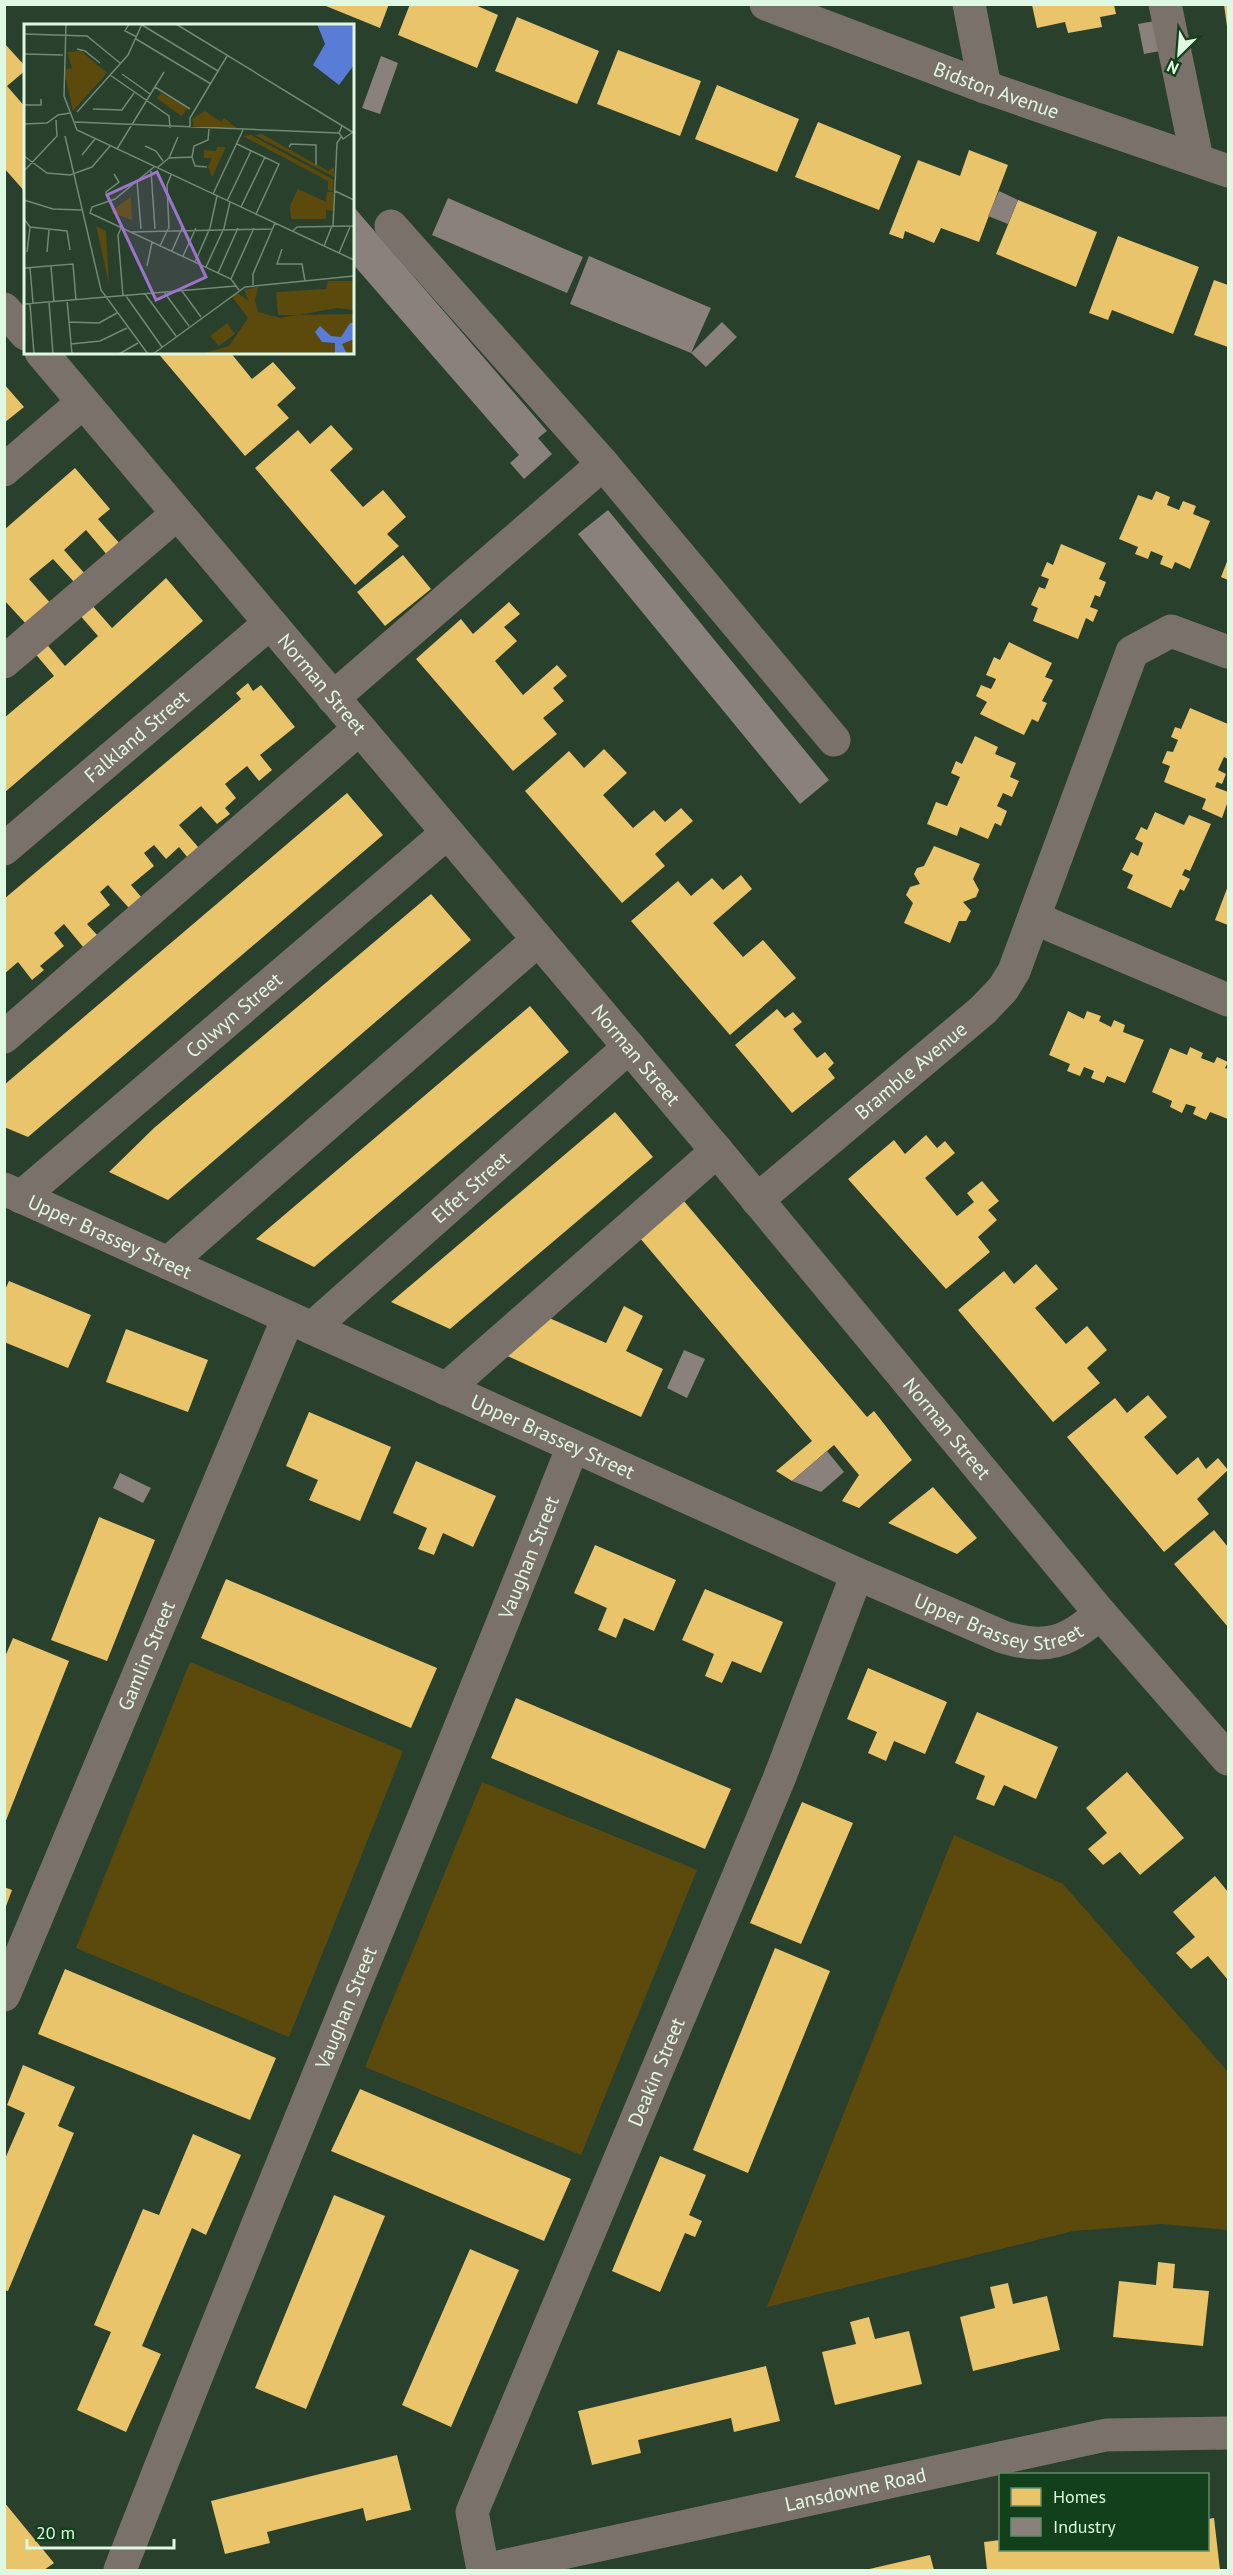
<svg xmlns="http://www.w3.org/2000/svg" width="1233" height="2575" font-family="'PT Sans',sans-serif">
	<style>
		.green { fill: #5c4a0c }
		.homes { fill: #e9c46a }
		.industry { fill: #8a817c }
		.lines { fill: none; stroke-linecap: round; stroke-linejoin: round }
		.minor { stroke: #7a726a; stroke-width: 33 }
		.labels { text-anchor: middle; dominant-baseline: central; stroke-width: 6; stroke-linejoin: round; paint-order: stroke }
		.street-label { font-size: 20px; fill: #dff8e1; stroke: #11401a }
		.inset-road { fill: none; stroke: #718a74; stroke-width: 1.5 }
		.view { fill: #9e73cb; fill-opacity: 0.15; stroke: #9e73cb; stroke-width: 3 }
		.inset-edge { fill: none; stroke: #dff8e1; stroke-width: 3 }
	</style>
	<rect width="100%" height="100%" fill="#28402c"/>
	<path class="green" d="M190 1662 403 1751 289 2037 76 1948Z
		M482 1782 697 1870 581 2155 365 2067Z
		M954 1835 1063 1884 1228 2072V2230L1162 2224 1073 2231 767 2307Z"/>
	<path class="homes" d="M321 4H389L380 28Z
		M410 4H473L498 15 477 68 398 35Z
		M1228 4V26H1227L1224 5Z
		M1032 5H1114L1116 14 1100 17 1102 27 1068 33 1065 22 1037 28Z
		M517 17 599 51 577 104 495 71Z
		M4 43 26 67V70L7 86 26 108V193L4 168Z
		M618 50 701 81 680 136 597 104Z
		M717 85 799 119 777 172 695 139Z
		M818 122 901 156 879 210 795 177Z
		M969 150 1008 165 979 242 941 228 934 243 905 231 903 239 889 234 918 160 960 176Z
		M1018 200 1097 232 1076 287 996 254Z
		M1118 236 1199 267 1173 334 1112 310 1108 320 1089 313Z
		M1214 280 1228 285V347L1194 335Z
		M157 352H230L252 379 273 362 296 388 277 405 289 418 245 456Z
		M4 384 24 407 4 423Z
		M331 425 353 449 330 470 363 507 383 490 406 517 387 534 399 546 355 585 255 468 298 430 310 444Z
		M75 468 110 509 98 519 121 545 108 556 86 530 64 550 85 574 75 583 53 559 29 579 52 605 28 626 4 600V530Z
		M1156 491 1170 497 1167 505 1179 510 1183 501 1196 506 1193 514 1210 521 1190 569 1175 562 1172 569 1160 564 1163 556 1151 551 1148 559 1135 554 1138 547 1119 539 1138 495 1152 500Z
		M1061 544 1106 563 1099 579 1106 582 1100 597 1095 595 1090 607 1098 610 1093 622 1086 618 1078 639 1033 621 1038 608 1031 605 1039 587 1045 589 1049 579 1041 576 1047 562 1053 565Z
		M403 555 431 589 385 626 357 592Z
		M1228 559V580L1221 577Z
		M166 578 203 621 4 793V718L54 676 33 651 44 641 65 666 98 636 78 613 90 603 112 628Z
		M509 602 520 614 504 627 517 641 495 661 523 695 557 665 567 676 553 688 564 701 543 718 557 734 513 771 416 659 461 619 473 634Z
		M1009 642 1052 663 1045 677 1053 680 1042 701 1047 703 1038 722 1032 719 1024 735 980 714 987 702 976 696 981 685 991 689 996 679 986 675 994 657 1000 660Z
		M248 683 253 691 261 685 295 727 260 755 272 770 259 781 247 766 225 784 236 798 225 808 230 814 217 824 201 806 179 825 199 848 188 858 179 847 166 859 154 845 144 853 154 866 131 885 142 898 129 908 108 885 100 892 110 905 87 924 98 936 84 948 64 924 54 933 64 946 40 966 44 970 32 980 18 962 4 974V899L241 699 236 693Z
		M1190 708 1228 724V759L1224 757 1218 770 1226 774 1222 784 1217 782 1215 787 1228 792V801L1222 818 1202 809 1206 799 1164 782 1170 766 1162 763 1167 751 1173 752 1178 740 1171 737 1175 727 1181 729Z
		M975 736 998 747 995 754 1016 763 1010 777 1019 781 1012 797 1003 793 997 806 1007 811 1001 826 995 823 988 839 960 827 957 836 927 824 936 802 947 806 960 777 951 773 956 761 962 764Z
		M604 749 627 773 603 795 633 828 654 810 665 822 681 808 693 821 655 854 665 866 622 903 525 791 569 751 584 768Z
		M347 793 383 835 28 1137 4 1127V1085Z
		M1155 812 1184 825 1189 815 1211 824 1190 871 1185 869 1182 875 1190 879 1184 891 1180 889 1171 908 1127 888 1133 875 1122 870 1131 852 1138 856 1143 843 1135 839 1141 827 1147 830Z
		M934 846 980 864 973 879 979 890 976 897 963 902 971 911 966 921H959L950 943 904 923 913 903 906 895 910 887 920 884 914 874 917 868 924 866Z
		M741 875 752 889 713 923 743 957 763 940 796 978 730 1035 631 921 678 881 691 896 712 878 723 890Z
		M1228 886V925L1215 920Z
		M431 894 471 940 168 1200 109 1172 154 1128Z
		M530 1006 569 1052 314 1267 256 1239Z
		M777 1009 785 1018 793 1012 802 1022 793 1029 806 1045 817 1058 825 1052 834 1063 828 1069 835 1078 792 1113 735 1045Z
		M1068 1011 1084 1019 1087 1011 1101 1016 1099 1021 1111 1027 1114 1020 1125 1025 1123 1032 1144 1040 1125 1083 1107 1076 1104 1083 1091 1078 1094 1071 1084 1067 1080 1076 1067 1071 1070 1064 1049 1055Z
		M1190 1047 1203 1053 1201 1058 1214 1063 1217 1057 1228 1062 1225 1068 1228 1069V1119L1210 1112 1206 1120 1193 1114 1196 1107 1186 1104 1182 1113 1170 1107 1172 1101 1152 1092 1170 1048 1187 1055Z
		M615 1112 653 1157 620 1185 450 1329 391 1302Z
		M926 1135 937 1148 945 1141 955 1153 925 1178 957 1216 974 1202 967 1193 982 1181 999 1201 988 1210 997 1220 978 1237 990 1252 946 1289 848 1179 894 1140 905 1154Z
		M683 1200 867 1417 874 1411 912 1460 859 1508 842 1501 859 1475 834 1445 792 1481 776 1471 812 1441 639 1237Z
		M1036 1264 1058 1289 1035 1308 1066 1344 1087 1326 1107 1350 1087 1368 1100 1383 1053 1422 958 1310 1004 1271 1014 1284Z
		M9 1281 91 1315 68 1368 4 1342V1292Z
		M624 1306 643 1316 626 1351 663 1369 641 1417 503 1354 547 1317 606 1343Z
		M126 1329 208 1360 188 1412 106 1382Z
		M1148 1395 1167 1417 1144 1437 1177 1475 1198 1457 1206 1469 1218 1458 1228 1470 1197 1499 1209 1514 1164 1552 1067 1437 1115 1398 1127 1413Z
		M309 1412 391 1447 360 1521 309 1500 318 1480 286 1466Z
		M416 1461 496 1496 473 1547 443 1533 434 1555 418 1549 427 1528 393 1513Z
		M933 1487 977 1538 957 1554 888 1523Z
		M99 1517 155 1540 107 1661 51 1640Z
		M1214 1530 1228 1547V1627L1174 1564Z
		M595 1545 676 1580 654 1631 624 1618 616 1638 598 1630 607 1608 574 1593Z
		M226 1579 437 1668 411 1728 201 1638Z
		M705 1589 783 1622 761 1673 732 1661 722 1683 705 1676 714 1654 682 1640Z
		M13 1638 69 1661 5 1823 4 1659Z
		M868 1668 947 1702 925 1754 894 1741 886 1761 868 1753 877 1732 847 1719Z
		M516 1698 731 1789 705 1849 491 1758Z
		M977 1712 1058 1747 1036 1799 1004 1785 994 1806 976 1799 985 1776 955 1763Z
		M1127 1772 1184 1838 1140 1875 1120 1852 1103 1865 1088 1849 1107 1833 1086 1808Z
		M802 1802 853 1823 801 1944 750 1923Z
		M1215 1876 1228 1892V1980L1208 1956 1191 1969 1176 1953 1195 1937 1173 1912Z
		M4 1887 12 1890 5 1909H4Z
		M775 1948 830 1971 748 2173 693 2150Z
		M65 1969 276 2058 250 2120 38 2034Z
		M23 2065 75 2087 58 2126 74 2133 8 2291 4 2290V2161L25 2113 7 2105Z
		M360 2089 571 2179 544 2241 331 2151Z
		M193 2134 241 2155 206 2235 192 2228 142 2346 161 2354 126 2432 77 2410 111 2332 94 2325 143 2209 159 2215Z
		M660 2156 706 2175 689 2215 702 2221 695 2237 685 2233 660 2292 612 2271Z
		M334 2195 385 2216 306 2409 255 2388Z
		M470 2249 519 2270 451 2427 402 2405Z
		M1158 2262 1175 2264 1173 2288 1209 2291 1203 2346 1113 2337 1119 2281 1156 2285Z
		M1008 2283 1013 2304 1047 2296 1060 2350 973 2371 960 2317 995 2308 990 2287Z
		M869 2317 875 2339 909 2331 922 2384 835 2405 822 2352 856 2344 850 2322Z
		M766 2366 780 2421 734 2432 731 2418 638 2440 641 2453 592 2465 578 2411Z
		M397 2455 411 2510 366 2521 363 2508 267 2532 270 2543 225 2554 211 2501Z
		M4 2502 54 2563 44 2570H4Z
		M1214 2518 1220 2570H987L984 2542 1000 2540V2550H1208V2519Z
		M930 2555 934 2570H865Z"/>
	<path class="industry" d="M1155 21 1160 51 1144 54 1138 24Z
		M381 56 398 63 380 114 362 108Z
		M999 191 1018 200 1008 224 988 216Z
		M448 198 583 257 567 293 432 235Z
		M352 205 547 431 538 438 552 454 524 479 510 463 519 455 352 263Z
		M589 256 711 308 691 353 722 322 737 337 706 367 691 353 570 304Z
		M608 510 829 780 800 804 578 534Z
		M684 1350 705 1359 687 1398 667 1388Z
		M827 1451 844 1472 821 1492 792 1481Z
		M120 1473 151 1488 143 1503 113 1488Z"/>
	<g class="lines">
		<g class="minor">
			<path id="s1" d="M766 4 985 87 1228 171"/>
			<path d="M969 4 985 87"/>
			<path d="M1165 4 1197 159"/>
			<path d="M391 226 603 464"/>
			<path d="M4 309 26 334"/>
			<path id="s2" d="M41 352 717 1151 1100 1613 1228 1759"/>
			<path d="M4 470 82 403"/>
			<path d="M4 662 177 514"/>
			<path d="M333 698 603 464 834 740"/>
			<path id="s3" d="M4 849 270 623"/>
			<path d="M1034 918 1228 1000"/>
			<path d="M4 1037 359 729"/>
			<path id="s4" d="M4 1189 857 1574 1003 1637C1045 1650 1068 1643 1100 1613"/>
			<path id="s5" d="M21 1197 447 833"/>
			<path id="s6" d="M757 1200 983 1010 1003 989 1014 971 1132 652 1171 631 1228 652"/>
			<path d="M168 1263 538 940"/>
			<path id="s7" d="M312 1328 629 1047"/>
			<path d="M446 1389 717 1151"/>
			<path id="s8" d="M4 1995 288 1318"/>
			<path id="s9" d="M120 2570C266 2194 425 1822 573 1446"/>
			<path id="s10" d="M483 2570 472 2512 779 1779 857 1574"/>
			<path id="s11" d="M484 2570 1106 2435 1228 2433"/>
		</g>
	</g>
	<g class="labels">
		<g class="street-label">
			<text stroke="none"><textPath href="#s1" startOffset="246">Bidston Avenue</textPath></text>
			<text stroke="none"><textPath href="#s2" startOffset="435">Norman Street</textPath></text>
			<text stroke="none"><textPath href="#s3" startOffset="174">Falkland Street</textPath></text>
			<text stroke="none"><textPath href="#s5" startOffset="280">Colwyn Street</textPath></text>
			<text stroke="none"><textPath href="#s2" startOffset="921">Norman Street</textPath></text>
			<text stroke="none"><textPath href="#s6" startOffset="201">Bramble Avenue</textPath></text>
			<text stroke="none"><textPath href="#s7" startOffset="212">Elfet Street</textPath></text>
			<text stroke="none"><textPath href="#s4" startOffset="116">Upper Brassey Street</textPath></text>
			<text stroke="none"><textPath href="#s2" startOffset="1407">Norman Street</textPath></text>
			<text stroke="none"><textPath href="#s4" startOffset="602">Upper Brassey Street</textPath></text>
			<text stroke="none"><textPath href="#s9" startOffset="1092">Vaughan Street</textPath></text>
			<text stroke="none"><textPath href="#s4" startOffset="1088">Upper Brassey Street</textPath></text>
			<text stroke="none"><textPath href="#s8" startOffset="368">Gamlin Street</textPath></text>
			<text stroke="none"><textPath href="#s9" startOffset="606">Vaughan Street</textPath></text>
			<text stroke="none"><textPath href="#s10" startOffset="536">Deakin Street</textPath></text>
			<text stroke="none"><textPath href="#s11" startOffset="380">Lansdowne Road</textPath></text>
		</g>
	</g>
	<g transform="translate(24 24)">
		<rect width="330" height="330" fill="#28402c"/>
		<path d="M57 27 83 49 49 87 42 55 41 45 48 44 43 28ZM137 69 163 84 161 88 157 92 133 74ZM181 87 197 98 200 94 213 104 170 103 168 95ZM238 110 304 147 310 143V153L231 111ZM227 111 310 156 309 167 304 166V157L219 112ZM193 123H202L188 153 184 143 188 134H180V126L192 127ZM274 165 302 178 303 168H309V187L302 186V195H267L266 182ZM107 173 108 196 88 189V186ZM72 202 82 207 85 260ZM304 257H330V286L312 284 275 291 330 290V330H177L205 322 224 294 208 273 213 269 225 277 220 266 234 263 231 276 234 288 256 294 274 291H254L252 268 302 265ZM203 299 211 310 195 322 186 312Z" fill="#5c4a0c"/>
		<path d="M293 0H330V41L315 61 289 41 301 20ZM326 299H330V315L318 320 323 330 311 329V319L298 318 291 308 296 302 307 312 317 313Z" fill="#597cd7"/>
		<path class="inset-road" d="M42 0 40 72 53 106 330 236M105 0 101 7 113 13M152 0 330 109M118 1 194 47M0 10 63 12 96 39M112 15 187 60M53 25 61 27 76 39M0 30 39 31M98 50 126 70M86 51 145 92 146 104M131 63 166 85M0 81H17V75M69 85 98 86 110 69M53 88 104 31 118 0M51 98 315 109M0 100 23 99 34 91 46 89M318 102 315 109 319 115 329 108M166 104V94L203 32M41 112 77 266 124 330M213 120 255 140 232 190M121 122 132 127 139 137M265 123 267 120 292 121V141M93 125 140 48M58 131 71 115M0 132 23 149 46 151 68 143 86 122M168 133 171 142 183 143M145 134 154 113M130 143 91 175 68 183 66 189 207 255 215 266M133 144 145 134 168 133 170 122 184 116 185 105M0 147 33 112 32 96M127 147 131 205M113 157 117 205M311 167 330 176M189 170 219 106M0 176 29 185 58 186M85 177 82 168 95 158 90 150M203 177 227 127M217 183 241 133M0 195 6 203 43 207 46 226M309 202 313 119 317 113M97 204 94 211 99 272M145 205 143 161 147 151M269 207 273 203 330 202M106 208 249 205M136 222 144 205M300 222 308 202M258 225 253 240H278L281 257M148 227 158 204M3 228 6 203M23 228 25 206M315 229 326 203M159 232 172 204M171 238 186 204 193 172M27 242 30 278M123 242 128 218M182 243 200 204 206 178M0 244 49 240 52 276M6 244 9 279M194 249 214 204M207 255 230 204M229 261V250L251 199M158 267 177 293M140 268 165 302M121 270 152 312M102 272 138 323M43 276 48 330M25 278 29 330M0 280 212 262M6 280 10 330M45 298 75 299 93 289M47 320 76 317 103 304M95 330 114 319M129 330 221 263 330 252"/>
		<path class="view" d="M133 148 182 253 132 276 83 171Z"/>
		<rect width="330" height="330" class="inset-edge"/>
	</g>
	<rect width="1233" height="2575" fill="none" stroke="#dff8e1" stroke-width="12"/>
	<rect x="999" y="2473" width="210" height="78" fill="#11401a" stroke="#638a6a" stroke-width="1.5"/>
	<rect x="1011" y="2488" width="30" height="18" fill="#e9c46a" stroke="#638a6a" stroke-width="1.5"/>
	<text x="1053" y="2503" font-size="18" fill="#dff8e1">Homes</text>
	<rect x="1011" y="2518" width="30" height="18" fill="#8a817c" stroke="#638a6a" stroke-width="1.5"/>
	<text x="1053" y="2533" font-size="18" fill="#dff8e1">Industry</text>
	<g transform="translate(1179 54) rotate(205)" stroke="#11401a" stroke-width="4.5" paint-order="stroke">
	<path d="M0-4.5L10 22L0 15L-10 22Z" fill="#dff8e1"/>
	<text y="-9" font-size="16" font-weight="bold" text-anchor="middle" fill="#dff8e1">N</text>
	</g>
	<path d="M27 2539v9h147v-9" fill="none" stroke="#dff8e1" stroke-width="3"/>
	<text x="36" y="2539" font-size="18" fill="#dff8e1" stroke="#11401a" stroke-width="4.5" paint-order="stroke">20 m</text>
</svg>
